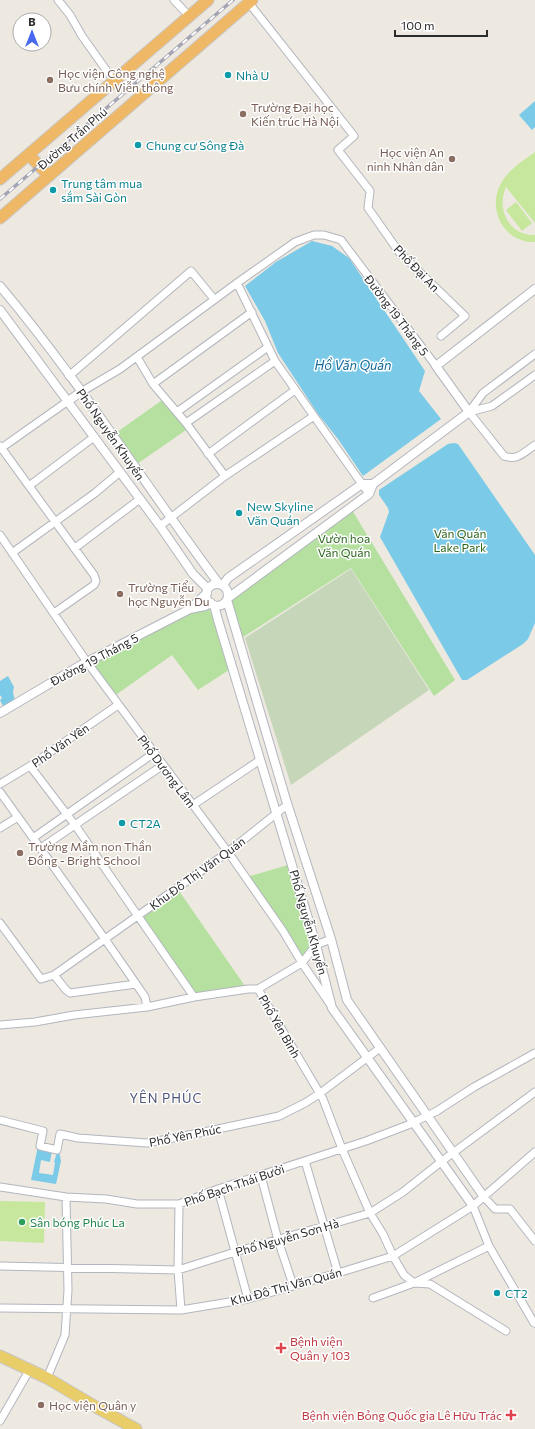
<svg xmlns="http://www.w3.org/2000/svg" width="535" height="1429" font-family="Commissioner,sans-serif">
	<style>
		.green { fill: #b5e0a0 }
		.cemetery { fill: #c6d6b8 }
		.pitch { fill: #c6e79c }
		.water { fill: #7acae8 }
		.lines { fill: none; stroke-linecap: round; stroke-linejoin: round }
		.minor-casing { stroke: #b3b6bf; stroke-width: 9 }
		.tertiary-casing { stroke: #b3b6bf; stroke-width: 10 }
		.primary-casing { stroke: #c8c8c8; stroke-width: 13 }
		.trunk-casing { stroke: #c8c8c8; stroke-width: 13 }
		.minor { stroke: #fff; stroke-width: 7 }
		.tertiary { stroke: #fff; stroke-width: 8 }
		.primary { stroke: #e9cd69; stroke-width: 11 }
		.trunk { stroke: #efb866; stroke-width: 11 }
		.rail-casing { stroke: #a3a5b5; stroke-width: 3.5 }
		.rail { stroke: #fff; stroke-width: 2; stroke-dasharray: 6; stroke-linecap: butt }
		.culture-dot { fill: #0f9aa8; stroke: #fff; stroke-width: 1.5 }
		.education-dot { fill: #8d6e63; stroke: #fff; stroke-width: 1.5 }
		.leisure-dot { fill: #2e9e5b; stroke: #fff; stroke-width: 1.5 }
		.health-dot { fill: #e0444e; stroke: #fff; stroke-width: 1.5 }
		.labels { text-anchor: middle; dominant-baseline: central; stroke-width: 3; stroke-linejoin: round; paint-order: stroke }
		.education-label { font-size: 12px; fill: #785e54; stroke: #fff; text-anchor: start }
		.culture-label { font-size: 12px; fill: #0d838f; stroke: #fff; text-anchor: start }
		.street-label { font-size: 12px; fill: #2c2c2c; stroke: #fff }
		.park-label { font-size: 12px; fill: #2d671f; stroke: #fff }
		.leisure-label { font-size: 12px; fill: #27864d; stroke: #fff; text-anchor: start }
		.health-label { font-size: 12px; fill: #be3a42; stroke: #fff; text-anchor: start }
		.water-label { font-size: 13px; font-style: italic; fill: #156998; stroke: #fff }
		.neighbourhood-label { font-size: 13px; letter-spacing: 1px; fill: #4f567b; stroke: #fff }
	</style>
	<rect width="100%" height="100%" fill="#ede8e0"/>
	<path class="green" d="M165 398 189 428 134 466 113 435Z
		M352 510 455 680 434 696 351 568 240 639 229 600Z
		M208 605 232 668 198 690 172 655 113 697 88 662 190 609Z
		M291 864 315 945 302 961 247 877Z
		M177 888 247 989 194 996 138 915Z"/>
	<path class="cemetery" d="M351 569 429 690 291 785 245 638Z"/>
	<path class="pitch" d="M535 152V223L506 187C496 209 509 236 535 235V242C503 243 485 207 503 180 510 169 524 160 535 152Z
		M516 202 532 223 522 231 506 210Z
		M0 1201 45 1202 44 1243 0 1241Z"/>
	<path class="water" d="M535 101V127L532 130 519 115Z
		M312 241 332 246 349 258 425 371 419 391 441 419 363 476 338 439 318 414 278 353 265 321 245 286 276 262Z
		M454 443 458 444 535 555V623L528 639 523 644 467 680H462L380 537 389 512 388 508 379 495V490L448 444Z
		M8 676 14 687 13 692 15 702 4 708 0 700 2 698 0 695V681Z
		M38 1146 52 1151 50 1162 41 1160 39 1173 53 1175 55 1163 54 1162 57 1152 59 1151 61 1161 56 1184 31 1180Z"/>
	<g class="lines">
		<g class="minor-casing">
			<path id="minor" d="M58 0 70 15 82 36 114 81
				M174 0 189 16
				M249 3 354 136 338 150 370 191 368 208 399 252 465 316 441 336
				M237 283 275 361 369 494
				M137 357 153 384 186 423 225 476
				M69 376 191 271 214 299
				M153 384 252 312
				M81 392 120 369 237 283 295 242 314 235H324L341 240 436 366
				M177 412 268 347
				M469 412 504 456C518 461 524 452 535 445
				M469 412 483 393 535 354
				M469 412 492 406 535 375
				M186 423 275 361
				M0 446 29 486
				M0 449 68 401
				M208 454 295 390
				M160 526 225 476 314 416
				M0 535 87 662 228 852 283 931 302 963 330 1004
				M75 548 140 499
				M12 553 95 493 120 472
				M54 613 94 585 96 581 94 575 29 486 94 437
				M30 766 75 825 194 997
				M0 784 30 766 118 705
				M0 792C49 860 98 928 145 997L147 1007
				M193 805 260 760
				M0 828 18 817
				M33 838 154 753
				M41 848 163 765
				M0 923 41 979 54 975 228 852 287 805
				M54 975 66 990 70 993 136 984
				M258 989 302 963 316 945 331 939
				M0 1025 35 1022 74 1015 147 1007 194 997 248 989H258L323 1099 342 1149 370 1213 383 1234 393 1256 404 1275 414 1283 430 1284 506 1331
				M0 1120 43 1131 40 1146 57 1150 60 1134 78 1138 147 1143 199 1133 279 1116 305 1103 319 1094 380 1048
				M305 1161 338 1273
				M261 1176 278 1240 293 1285
				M0 1187 66 1197 106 1199 137 1204H179L218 1189 366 1141 408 1125 437 1111 474 1087 535 1053
				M218 1189 248 1299
				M484 1197 495 1209H510L535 1241
				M179 1204 178 1270 181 1310
				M473 1206 489 1246 534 1323
				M0 1266 178 1270 235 1252 370 1213 403 1192 442 1161 535 1092
				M373 1298 414 1283 489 1246
				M1 1308 181 1310 248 1299 338 1273 393 1256 473 1206 535 1152
				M47 1378 65 1335 68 1290 66 1197
				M0 1421 30 1369"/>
		</g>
		<g class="tertiary-casing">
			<path id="tertiary" d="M0 286C79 380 145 485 219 584
				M0 310 160 526 193 574 208 589
				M68 401 81 392
				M206 595a11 11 0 1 1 22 0a11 11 0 1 1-22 0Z
				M223 585 228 578 362 484H373
				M228 598 369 494 373 484 469 412 436 366 535 289
				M227 600 286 800 331 939 347 1000 484 1197
				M214 605 218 620 316 945 332 1008 473 1206
				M190 609 207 593
				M0 713 81 665 190 609 205 606 211 603"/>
		</g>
		<g class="primary-casing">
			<path id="primary" d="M0 1356 47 1378 96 1407 136 1429"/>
		</g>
		<g class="trunk-casing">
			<path id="trunk" d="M29 155 49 176
				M0 179 208 0
				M0 218 252 0"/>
		</g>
		<use href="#minor" class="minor"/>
		<use href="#tertiary" class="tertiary"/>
		<use href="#primary" class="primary"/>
		<use href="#trunk" class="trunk"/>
		<g class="rail-casing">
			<path id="rail" d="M0 199 233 0"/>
		</g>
		<use href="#rail" class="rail"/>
	</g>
	<g class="culture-dot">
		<circle cx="228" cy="75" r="4"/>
		<circle cx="138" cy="145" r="4"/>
		<circle cx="53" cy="190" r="4"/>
		<circle cx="239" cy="513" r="4"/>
		<circle cx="122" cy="823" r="4"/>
		<circle cx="497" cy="1293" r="4"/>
	</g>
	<g class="education-dot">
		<circle cx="50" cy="80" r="4"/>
		<circle cx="243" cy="114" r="4"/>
		<circle cx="452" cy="159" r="4"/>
		<circle cx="120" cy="594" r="4"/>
		<circle cx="20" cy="853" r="4"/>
		<circle cx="41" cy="1405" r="4"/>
	</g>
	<circle class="leisure-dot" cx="22" cy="1222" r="4"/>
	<g class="health-dot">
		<path d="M279 1342h4v4h4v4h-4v4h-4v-4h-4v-4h4z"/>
		<path d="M509 1409h4v4h4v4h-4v4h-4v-4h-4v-4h4z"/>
	</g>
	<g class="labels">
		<g class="education-label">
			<text x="58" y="73">Học viện Công nghệ<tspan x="58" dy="14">Bưu chính Viễn thông</tspan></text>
			<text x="251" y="107">Trường Đại học<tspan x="251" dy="14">Kiến trúc Hà Nội</tspan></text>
			<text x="444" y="152" text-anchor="end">Học viện An<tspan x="444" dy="14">ninh Nhân dân</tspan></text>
			<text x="128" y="587">Trường Tiểu<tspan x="128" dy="14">học Nguyễn Du</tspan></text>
			<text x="28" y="846">Trường Mầm non Thần<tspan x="28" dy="14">Đồng - Bright School</tspan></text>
			<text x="49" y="1405">Học viện Quân y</text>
		</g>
		<g class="culture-label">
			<text x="236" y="75">Nhà U</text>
			<text x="146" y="145">Chung cư Sông Đà</text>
			<text x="61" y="183">Trung tâm mua<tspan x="61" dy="14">sắm Sài Gòn</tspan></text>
			<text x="247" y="506">New Skyline<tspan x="247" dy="14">Văn Quán</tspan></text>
			<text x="130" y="823">CT2A</text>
			<text x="505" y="1293">CT2</text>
		</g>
		<g class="street-label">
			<text transform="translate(72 138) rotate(-41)">Đường Trần Phú</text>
			<text transform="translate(417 268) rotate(46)">Phố Đại An</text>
			<text transform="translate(397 315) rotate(53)">Đường 19 Tháng 5</text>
			<text transform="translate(111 434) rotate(55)">Phố Nguyễn Khuyến</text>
			<text transform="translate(94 659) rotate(-28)">Đường 19 Tháng 5</text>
			<text transform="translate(60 745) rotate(-35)">Phố Văn Yên</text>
			<text transform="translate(167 771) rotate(53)">Phố Dương Lâm</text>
			<text transform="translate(197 873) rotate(-36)">Khu Đô Thị Văn Quán</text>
			<text transform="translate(309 922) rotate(74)">Phố Nguyễn Khuyến</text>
			<text transform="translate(280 1026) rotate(60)">Phố Yên Bình</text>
			<text transform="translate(185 1135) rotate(-11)">Phố Yên Phúc</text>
			<text transform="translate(234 1185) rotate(-19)">Phố Bạch Thái Bưởi</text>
			<text transform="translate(287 1237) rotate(-16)">Phố Nguyễn Sơn Hà</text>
			<text transform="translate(286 1286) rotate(-15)">Khu Đô Thị Văn Quán</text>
		</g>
		<g class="park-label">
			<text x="460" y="533">Văn Quán<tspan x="460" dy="14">Lake Park</tspan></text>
			<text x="344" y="538">Vườn hoa<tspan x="344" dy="14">Văn Quán</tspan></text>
		</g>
		<g class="leisure-label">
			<text x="30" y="1222">Sân bóng Phúc La</text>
		</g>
		<g class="health-label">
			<text x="290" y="1341">Bệnh viện<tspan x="290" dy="14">Quân y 103</tspan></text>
			<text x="502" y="1415" text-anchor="end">Bệnh viện Bỏng Quốc gia Lê Hữu Trác</text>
		</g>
		<g class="water-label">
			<text x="353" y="365">Hồ Văn Quán</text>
		</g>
		<g class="neighbourhood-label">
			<text x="166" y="1098">YÊN PHÚC</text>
		</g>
	</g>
	<g transform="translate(32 32)"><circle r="19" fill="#ffffff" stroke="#ababab"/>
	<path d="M0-3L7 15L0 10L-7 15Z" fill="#4a67f0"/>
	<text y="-6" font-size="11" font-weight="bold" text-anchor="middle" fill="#2c2c2c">B</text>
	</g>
	<path d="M395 30v6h92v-6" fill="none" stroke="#2c2c2c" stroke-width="2"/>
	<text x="401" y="30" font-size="12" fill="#2c2c2c" stroke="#ffffff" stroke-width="3" paint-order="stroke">100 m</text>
</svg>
